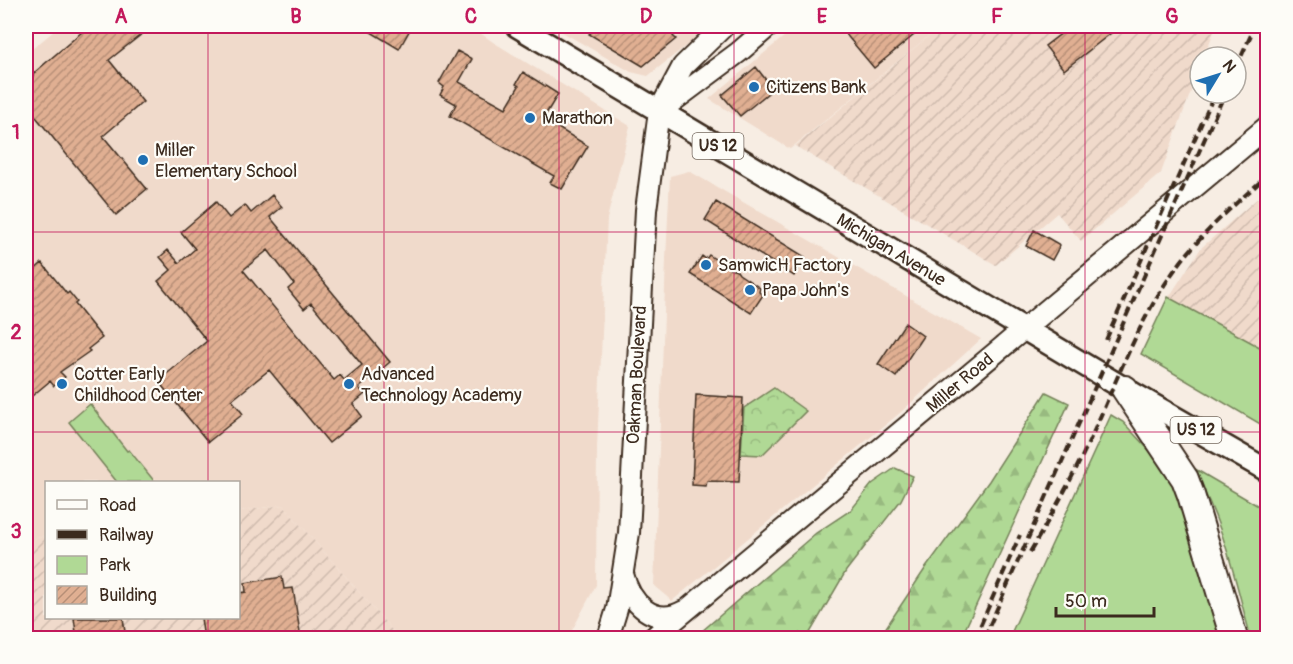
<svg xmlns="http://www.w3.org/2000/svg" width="1293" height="664" font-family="Pangolin,sans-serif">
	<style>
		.built { fill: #f0dacb }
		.industrial { fill: url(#industrial-furrows) }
		.green { fill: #b0d995; stroke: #76825a; stroke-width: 1.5 }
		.forest { fill: url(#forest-firs); stroke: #76825a; stroke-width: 1.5 }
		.park { fill: url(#park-crowns); stroke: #76825a; stroke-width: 1.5 }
		.building { fill: url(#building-hatch); stroke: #3b2a1e; stroke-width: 1.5; fill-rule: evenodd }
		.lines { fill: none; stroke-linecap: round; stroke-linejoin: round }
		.secondary-casing { stroke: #3b2a1e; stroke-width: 24 }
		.primary-casing { stroke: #3b2a1e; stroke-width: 26 }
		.highway-casing { stroke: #3b2a1e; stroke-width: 30 }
		.secondary { stroke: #fdfcf7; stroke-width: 20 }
		.primary { stroke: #fdfcf7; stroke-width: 21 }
		.highway { stroke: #fdfcf7; stroke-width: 26 }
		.rail { stroke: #3b2a1e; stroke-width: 4; stroke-dasharray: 9 4.5; stroke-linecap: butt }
		.grid { fill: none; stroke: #c2185b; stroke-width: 1.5; stroke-opacity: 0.55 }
		.poi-dot { fill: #1f6fb2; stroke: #fdfcf7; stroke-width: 2 }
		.labels { text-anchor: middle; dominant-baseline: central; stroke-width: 4.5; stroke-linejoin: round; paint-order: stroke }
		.shield { fill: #fdfcf7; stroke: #75695f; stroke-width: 1.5 }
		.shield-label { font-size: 16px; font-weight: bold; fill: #3b2a1e }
		.poi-label { font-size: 18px; fill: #3b2a1e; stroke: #fdfcf7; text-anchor: start }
		.street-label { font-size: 18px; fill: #3b2a1e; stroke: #fdfcf7 }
		.neatline { fill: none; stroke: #c2185b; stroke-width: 2 }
		.grid-label { font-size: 20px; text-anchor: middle; font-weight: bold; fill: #c2185b }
	</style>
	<defs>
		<pattern id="industrial-furrows" width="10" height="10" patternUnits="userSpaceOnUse" patternTransform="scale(1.5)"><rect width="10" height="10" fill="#f0dacb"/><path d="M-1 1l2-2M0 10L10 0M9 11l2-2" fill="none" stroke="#cfbbae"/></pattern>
		<pattern id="forest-firs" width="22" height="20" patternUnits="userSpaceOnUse" patternTransform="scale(1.5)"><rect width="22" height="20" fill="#b0d995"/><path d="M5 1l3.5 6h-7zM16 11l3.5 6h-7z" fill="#98ba80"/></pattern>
		<pattern id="park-crowns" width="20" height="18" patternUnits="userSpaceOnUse" patternTransform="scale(1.5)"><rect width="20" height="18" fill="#b0d995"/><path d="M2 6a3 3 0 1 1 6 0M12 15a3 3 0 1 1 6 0" fill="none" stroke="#98ba80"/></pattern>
		<pattern id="building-hatch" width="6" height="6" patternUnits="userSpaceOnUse" patternTransform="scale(1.5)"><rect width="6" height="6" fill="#e0af92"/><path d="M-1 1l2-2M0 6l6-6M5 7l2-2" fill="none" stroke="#b78f77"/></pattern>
	</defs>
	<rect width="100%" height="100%" fill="#f7ede3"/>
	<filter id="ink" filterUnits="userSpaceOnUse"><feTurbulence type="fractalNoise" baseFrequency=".0167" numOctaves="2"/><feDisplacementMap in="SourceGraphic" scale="12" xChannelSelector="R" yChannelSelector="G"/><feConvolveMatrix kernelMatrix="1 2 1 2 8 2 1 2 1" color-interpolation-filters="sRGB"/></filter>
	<g filter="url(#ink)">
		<path class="built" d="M60 26H470L493 42 630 126 607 219 597 448 596 585 568 638H399L283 505 239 511 238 482H46V536L26 540V54Z
			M552 26H705L692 41 648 76 631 72Z
			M797 26H941L790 149 709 99Z
			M689 171 981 339 901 412 672 601 654 586 666 259 670 176Z"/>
		<path class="industrial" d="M941 26H1216L1204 57H1200V67L1161 173 1081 241 1057 213 996 265 795 146Z
			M1267 190V351L1169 297 1201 248Z
			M283 505 399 638H26V540L46 536V618H238L239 511Z"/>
		<path class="green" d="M1168 297 1267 351V428L1141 354Z
			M90 404 127 451 129 450 155 482H117L69 422Z
			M1111 415 1123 422 1158 460 1171 478 1196 550 1224 638H1009Z
			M1190 466 1267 511V638H1251C1235 581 1223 517 1190 466Z"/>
		<path class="forest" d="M1046 392 1069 403 961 638H879L925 569 989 481Z
			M895 468 913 476 901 500 846 571 807 638H694L816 533 851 510 872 484Z"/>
		<path class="park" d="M774 388 806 411 762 455 741 454 744 408Z"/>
		<path class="building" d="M89 26H152L109 60 143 102 103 136 147 189 116 215 36 117 31 109 28 98H26V83L30 84 34 73Z
			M361 26H412L399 49Z
			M599 26H685L673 36 676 39 643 66 589 34Z
			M839 26H925L874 68Z
			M1071 26H1120L1064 70 1045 46Z
			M457 51 472 59 459 82 506 108 519 86 516 84 523 72 558 94 543 119 588 146 562 189 550 183 554 176 450 116 456 104 440 95 444 87 439 83Z
			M756 67 773 89 740 116 722 95Z
			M272 195 282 207 270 217 390 362 359 388 365 394 353 404 362 416 329 443 269 370 232 400 243 414 208 442 158 381 207 341 158 281 171 270 160 257 168 250 179 263 195 249 181 232 216 202 229 218 245 205 251 213ZM268 250 294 284 288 289 304 309 311 303 362 365 344 380 340 375 334 380 243 270Z
			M716 202 805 257 794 276 705 220Z
			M1034 230 1060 245 1052 260 1026 246Z
			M709 255 730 269 737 271 739 274 760 288 759 292 763 295 751 313 690 274 702 256 706 259Z
			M42 263 67 294 69 292 77 302 75 304 102 338 88 349 90 351 60 372 65 377 54 386 50 381 26 401V277Z
			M905 323 923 336 896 377 878 364Z
			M696 395 743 398 739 482 707 481 706 486 692 485Z
			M282 577 284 589 293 588 301 639H204L201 618H238V593L246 592 245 583Z
			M74 618H123L126 639H77Z"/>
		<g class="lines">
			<g class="secondary-casing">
				<path id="secondary" d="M664 108 739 52 769 26
					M623 574C630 603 654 628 684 611
					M608 638 617 609 629 533 646 210 659 111 683 66 724 26
					M653 638 1268 126"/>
			</g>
			<g class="primary-casing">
				<path id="primary" d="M517 26 1125 389 1268 471"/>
			</g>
			<g class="highway-casing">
				<path id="highway" d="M1125 389 1185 479 1191 495 1234 638"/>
			</g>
			<use href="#secondary" class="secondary"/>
			<use href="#primary" class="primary"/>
			<use href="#highway" class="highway"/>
			<path class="rail" d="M1236 68 1255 26
				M1106 340 1215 93
				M1030 552C1051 516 1071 481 1088 444 1113 390 1133 334 1165 284 1193 241 1230 208 1268 175
				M975 638 1020 535
				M984 638 1225 93"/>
		</g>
	</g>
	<path class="grid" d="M208 26V482M384 26V638M559 26V638M734 26V638M909 26V638M1085 26V638M26 232H1268M26 432H1268M208 618V638"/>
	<g class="poi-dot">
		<circle cx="754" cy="87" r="6"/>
		<circle cx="530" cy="118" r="6"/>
		<circle cx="143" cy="160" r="6"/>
		<circle cx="706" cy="265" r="6"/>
		<circle cx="750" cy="290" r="6"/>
		<circle cx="62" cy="384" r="6"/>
		<circle cx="349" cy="384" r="6"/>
	</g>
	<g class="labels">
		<g class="shield">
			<rect x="692.5" y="133" width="51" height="26" rx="4.5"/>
			<rect x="1170.5" y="417" width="51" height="26" rx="4.5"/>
		</g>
		<g class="shield-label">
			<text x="718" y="146">US 12</text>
			<text x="1196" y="430">US 12</text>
		</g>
		<g class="poi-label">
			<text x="766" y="87">Citizens Bank</text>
			<text x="542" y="118">Marathon</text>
			<text x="155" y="150">Miller<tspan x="155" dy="21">Elementary School</tspan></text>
			<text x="718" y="265">SamwicH Factory</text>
			<text x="762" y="290">Papa John's</text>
			<text x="74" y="374">Cotter Early<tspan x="74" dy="21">Childhood Center</tspan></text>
			<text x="361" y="374">Advanced<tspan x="361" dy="21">Technology Academy</tspan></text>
		</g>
		<g class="street-label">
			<text transform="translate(891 250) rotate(31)">Michigan Avenue</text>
			<text transform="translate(637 375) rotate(-87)">Oakman Boulevard</text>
			<text transform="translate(960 383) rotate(-40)">Miller Road</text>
		</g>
	</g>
	<rect width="1293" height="664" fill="none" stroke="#fdfcf7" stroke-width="66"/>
	<rect x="45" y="481" width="195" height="138" fill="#fdfcf7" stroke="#afa8a0" stroke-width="1.5"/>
	<rect x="57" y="500" width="30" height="9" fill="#fdfcf7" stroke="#afa8a0" stroke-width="1.5"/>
	<text x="99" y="511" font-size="18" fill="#3b2a1e">Road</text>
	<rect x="57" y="530" width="30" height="9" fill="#3b2a1e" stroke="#afa8a0" stroke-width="1.5"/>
	<text x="99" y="541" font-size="18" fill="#3b2a1e">Railway</text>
	<rect x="57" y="556" width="30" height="18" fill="#b0d995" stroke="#afa8a0" stroke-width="1.5"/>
	<text x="99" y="571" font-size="18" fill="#3b2a1e">Park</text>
	<rect x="57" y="586" width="30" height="18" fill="url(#building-hatch)" stroke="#afa8a0" stroke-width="1.5"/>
	<text x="99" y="601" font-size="18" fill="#3b2a1e">Building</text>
	<g transform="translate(1218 75) rotate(52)"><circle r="28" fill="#fdfcf7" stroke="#afa8a0" stroke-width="1.5"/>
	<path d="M0-4.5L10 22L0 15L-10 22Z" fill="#1f6fb2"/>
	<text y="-9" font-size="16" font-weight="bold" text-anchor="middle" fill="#3b2a1e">N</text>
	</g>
	<path d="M1056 607v9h98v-9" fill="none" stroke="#3b2a1e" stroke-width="3"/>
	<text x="1065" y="607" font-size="18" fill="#3b2a1e" stroke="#fdfcf7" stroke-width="4.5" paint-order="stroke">50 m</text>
	<rect x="33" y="33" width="1227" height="598" class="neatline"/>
	<g class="grid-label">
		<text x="121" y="23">A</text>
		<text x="296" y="23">B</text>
		<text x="471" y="23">C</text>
		<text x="646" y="23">D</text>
		<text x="822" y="23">E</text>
		<text x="997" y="23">F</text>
		<text x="1172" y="23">G</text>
		<text x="16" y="139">1</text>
		<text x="16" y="339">2</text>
		<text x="16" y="538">3</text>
	</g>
</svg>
